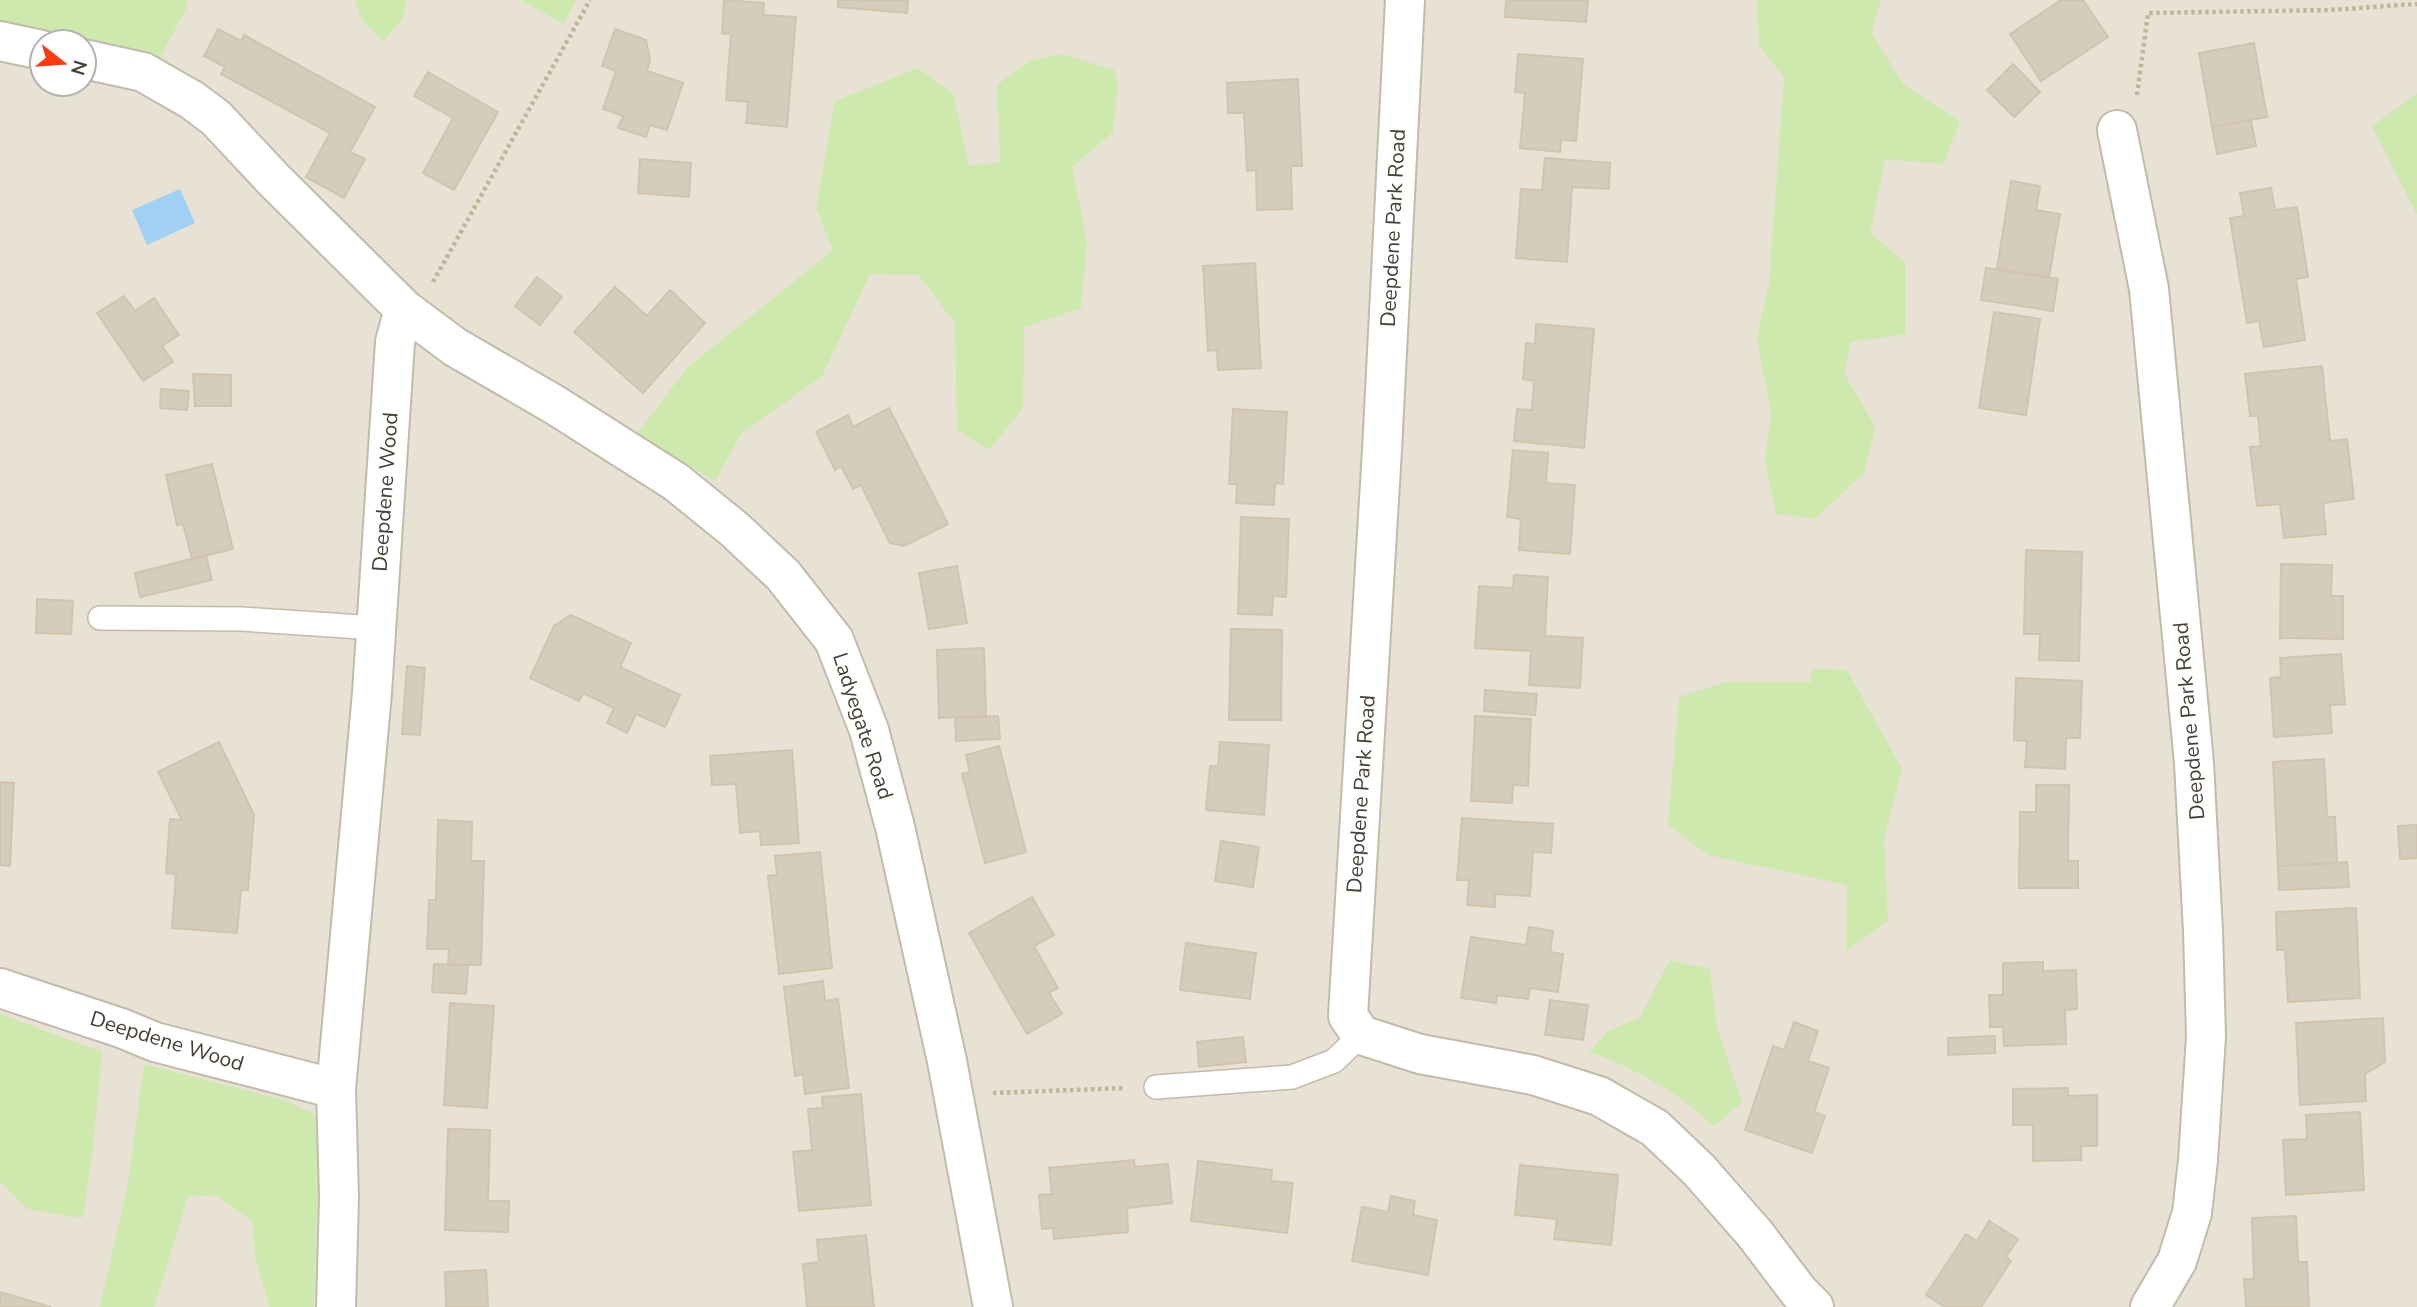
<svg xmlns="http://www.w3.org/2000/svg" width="2417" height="1307" font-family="'Nunito Sans',sans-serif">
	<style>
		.residential { fill: #e8e2d4; fill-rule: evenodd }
		.green { fill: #cde9ad }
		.water { fill: #a0d0f3 }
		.building { fill: #d6ccbb; stroke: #d1c4ae; stroke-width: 2 }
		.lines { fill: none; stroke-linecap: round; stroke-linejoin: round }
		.lane-casing { stroke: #c2bbab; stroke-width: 26 }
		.street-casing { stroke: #c2bbab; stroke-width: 42 }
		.path { stroke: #c2b499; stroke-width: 4.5; stroke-dasharray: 3.5 3.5; stroke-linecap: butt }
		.lane { stroke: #fff; stroke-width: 23 }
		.street { stroke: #fff; stroke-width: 38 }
		.labels { text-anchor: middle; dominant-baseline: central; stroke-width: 5; stroke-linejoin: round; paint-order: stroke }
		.street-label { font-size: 21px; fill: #474035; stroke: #fff }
	</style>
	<rect width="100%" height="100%" fill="#f4f0e6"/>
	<path class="residential" d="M0 0H2417V1307H0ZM42 42H84V84H42Z"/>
	<path class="green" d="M0 0H185L188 5 156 65 84 42H64L0 26Z
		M355 0H407L402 20 383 41 362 20Z
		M521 0H576L564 24Z
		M1757 0H1881L1871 33 1904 85 1960 121 1943 164 1885 159 1870 233 1905 262V334L1851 342 1844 373 1875 427 1864 473 1815 519 1776 514 1765 460 1771 413 1757 338 1769 284 1784 78 1759 45Z
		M1063 54 1114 70 1118 84 1113 132 1072 167 1087 241 1081 308 1024 327 1023 408 989 450 957 430 955 323 919 275 870 274 822 376 741 434 715 481 637 434 687 368 833 250 816 208 835 101 918 68 953 93 969 166 1000 162 997 85 1029 61Z
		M2417 93V215L2372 126Z
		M1811 669 1847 670 1902 769 1884 838 1888 921 1846 951 1847 885 1708 855 1668 825 1679 697 1726 682H1811Z
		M1670 960 1710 969 1717 1027 1742 1103 1713 1126C1683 1095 1630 1065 1589 1052L1607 1032 1640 1017Z
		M0 1014 102 1052 92 1156 83 1218 27 1209 0 1181Z
		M144 1064 287 1101 314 1114 319 1140 314 1307H270L256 1261 252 1221 216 1195 188 1197 154 1307H100L128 1184Z"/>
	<path class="water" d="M180 189 195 223 147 245 132 210Z"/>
	<path class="building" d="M724 0 764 3 763 15 796 17 787 127 746 123 748 102 726 100 731 34 722 33Z
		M838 0H908L907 13 838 7Z
		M1506 0H1588L1586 22 1505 17Z
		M2061 0H2083L2108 37 2041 81 2010 34Z
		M218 29 241 41 244 35 375 107 350 152 365 159 344 198 306 177 330 133 221 74 225 67 204 56Z
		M615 29 646 40 650 59 647 71 683 83 667 130 650 125 646 137 618 128 623 116 603 109 616 71 602 66Z
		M2254 43 2267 117 2212 127 2199 53Z
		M1518 54 1583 59 1576 141 1561 140 1560 152 1520 148 1525 93 1515 92Z
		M2013 64 2040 92 2014 117 1987 90Z
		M428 72 498 112 454 190 423 173 453 118 414 96Z
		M1298 79 1302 166H1291L1292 209 1257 210 1256 170 1247 171 1244 113H1228L1227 83Z
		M2251 120 2256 146 2217 154 2212 127Z
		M1545 158 1610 163 1609 189 1572 187 1567 262 1516 258 1521 189 1542 190Z
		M640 159 691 163 689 197 638 193Z
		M2011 181 2040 186 2036 210 2060 214 2049 277 1997 269Z
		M2271 188 2275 210 2297 207 2308 277 2296 279 2305 340 2264 347 2259 321 2247 323 2230 218 2244 216 2240 193Z
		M1255 263 1261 368 1218 370 1217 350 1208 351 1203 266Z
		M1986 268 2058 279 2053 311 1981 300Z
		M537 277 562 297 540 325 515 306Z
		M615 287 647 316 670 290 705 323 643 393 574 332Z
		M124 296 135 311 154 298 179 335 162 346 173 362 143 381 97 313Z
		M1994 312 2040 319 2026 415 1979 408Z
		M1536 324 1594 329 1584 448 1514 441 1517 409 1532 410 1534 381 1523 379 1526 343 1535 344Z
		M2322 366 2330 441 2347 439 2354 499 2323 503 2326 534 2284 538 2280 504 2257 506 2250 447 2261 446 2258 416H2250L2245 374Z
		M193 374 231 375V406H195Z
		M161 389 189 391 187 410 160 408Z
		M889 408 948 524 904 546 890 543 861 485 853 489 841 466 835 470 816 432 848 415 853 427Z
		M1233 409 1287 412 1283 484 1275 483 1274 505 1236 503 1237 484H1229Z
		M1513 450 1548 453 1546 483 1575 485 1570 554 1519 550 1521 519 1507 517Z
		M212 464 233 549 192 559 183 524 177 525 166 475Z
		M1241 517 1289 519 1286 597 1273 596 1272 615 1238 614Z
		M2026 550 2082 552 2079 661 2039 660 2040 634H2024Z
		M206 555 212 580 140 597 135 573Z
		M2281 564 2332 565 2331 596H2343V639L2280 638Z
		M957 566 967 623 929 629 919 573Z
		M1514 575 1548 577 1545 636 1583 638 1580 688 1529 685 1531 651 1475 648 1479 586 1513 588Z
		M37 599 73 601 71 634 36 633Z
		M571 615 631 643 620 667 680 695 665 727 636 714 627 733 607 723 614 708 583 693 579 701 530 678 554 626Z
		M1231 629 1282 630 1281 720H1229Z
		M984 648 986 716 939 718 937 650Z
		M2341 654 2345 704 2330 705 2332 733 2274 737 2270 678 2281 677 2280 658Z
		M407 666 425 668 420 735 402 734Z
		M2016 678 2082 681 2080 738H2066L2065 769 2025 767 2027 741 2014 740Z
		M1485 690 1537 694 1535 715 1484 711Z
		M998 716 1000 739 956 741 955 718Z
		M1475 716 1531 719 1528 786 1513 785 1512 803 1471 801Z
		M219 742 254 815 248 890H241L237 933 172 928 176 874 166 873 170 819 182 820 158 772Z
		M1220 742 1269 745 1264 815 1206 810 1210 766H1218Z
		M999 746 1026 852 985 863 962 774 970 772 966 755Z
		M792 750 799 843 761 845 760 831 740 833 736 784 712 785 710 756Z
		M2324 759 2327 817H2335L2337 863 2278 866 2273 762Z
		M0 782 14 783 10 866 0 865Z
		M2036 785H2069L2068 861H2078V888H2019L2020 812H2036Z
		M1462 818 1553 824 1551 853 1533 852 1530 896 1495 894V907L1467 905 1469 880H1457Z
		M438 820 472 822 471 861H484L481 965H448L449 949H427L429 900H436Z
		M2417 825V858L2400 859 2398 826Z
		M1221 841 1259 847 1253 887 1215 881Z
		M820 852 832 968 779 974 768 876 777 875 775 856Z
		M2347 862 2349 887 2279 890 2278 866Z
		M1032 897 1054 935 1034 946 1058 988 1049 993 1062 1014 1027 1034 969 933Z
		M2356 908 2360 998 2288 1002 2285 950H2277L2276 912Z
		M1529 927 1553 931 1550 952 1563 954 1558 992 1530 988 1528 999 1497 995 1496 1003 1461 998 1471 937 1526 945Z
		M1186 943 1256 953 1250 999 1180 990Z
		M2043 962V971L2076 970 2077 1009 2065 1010 2066 1044 2004 1046 2003 1027H1990L1989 995H2003V963Z
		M434 964 468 965 466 994 432 992Z
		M823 981 825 1001 838 999 849 1088 805 1094 803 1074 795 1076 784 987Z
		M1550 1000 1588 1005 1583 1040 1545 1035Z
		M450 1003 494 1006 487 1108 444 1105Z
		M2383 1018 2385 1062 2365 1074 2366 1101 2300 1105 2296 1023Z
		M1794 1022 1818 1031 1808 1061 1829 1068 1814 1112 1825 1116 1812 1153 1745 1130 1773 1046 1784 1050Z
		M1995 1036V1053L1948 1055V1038Z
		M1243 1037 1246 1062 1199 1067 1197 1042Z
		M2068 1088V1096L2097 1095V1146H2081V1160L2033 1161V1125H2013V1089Z
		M861 1094 871 1205 799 1211 793 1152 812 1150 808 1109 823 1108 822 1097Z
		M2360 1112 2364 1190 2286 1195 2283 1140 2307 1139 2306 1115Z
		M448 1129 490 1130 488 1201H509L508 1232 445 1230Z
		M1134 1160 1135 1167 1168 1164 1172 1203 1127 1208 1128 1232 1054 1239 1053 1228 1042 1229 1039 1195 1052 1194 1049 1168Z
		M1198 1161 1272 1170 1271 1181 1293 1183 1287 1233 1191 1221Z
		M1520 1165 1618 1175 1611 1245 1554 1239 1557 1219 1515 1215Z
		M1391 1196 1415 1201 1413 1215 1437 1220 1428 1275 1352 1261 1362 1207 1388 1212Z
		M2296 1216 2298 1262H2307L2309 1307H2246L2244 1279H2254L2252 1218Z
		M1989 1221 2018 1239 2006 1257 2011 1261 1981 1307H1945L1926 1295 1966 1234 1977 1241Z
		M866 1235 874 1307H807L803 1264 819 1262 817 1240Z
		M486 1270 488 1307H446L445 1272Z
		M0 1292 51 1307H0Z"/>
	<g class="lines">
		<g class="lane-casing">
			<path id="lane" d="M100 618 241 619 376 628
				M1156 1087 1292 1077 1334 1061 1361 1035"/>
		</g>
		<g class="street-casing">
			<path id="street" d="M1405 0 1382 450 1348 1016 1361 1035 1420 1054 1533 1075 1599 1096 1655 1128 1699 1170 1755 1234 1799 1292 1814 1307
				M0 41 42 50
				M84 59 143 72 192 100 216 118 274 180 404 309 455 347 555 405 676 482 734 529 783 575 834 640 869 730 895 827 947 1061 993 1307
				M2117 130 2149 289 2194 763 2203 931 2206 1036 2198 1160 2192 1213 2177 1261 2150 1307
				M0 988 121 1028 155 1042 336 1089
				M336 1307 339 1197 336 1089 372 693 395 342 404 309"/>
		</g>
		<path class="path" d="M2137 95 2148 13 2329 10 2417 4
			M433 282 590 0
			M993 1093 1124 1088"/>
		<use href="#lane" class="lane"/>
		<use href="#street" class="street"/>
	</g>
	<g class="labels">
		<g class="street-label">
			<text transform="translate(1393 228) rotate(-87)">Deepdene Park Road</text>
			<text transform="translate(385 492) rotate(-86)">Deepdene Wood</text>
			<text transform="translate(2189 721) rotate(-95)">Deepdene Park Road</text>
			<text transform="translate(863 726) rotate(72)">Ladyegate Road</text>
			<text transform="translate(1361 794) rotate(-86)">Deepdene Park Road</text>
			<text transform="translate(167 1041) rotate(17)">Deepdene Wood</text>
		</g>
	</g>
	<g transform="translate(63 63) rotate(107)"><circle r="33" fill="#ffffff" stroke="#b5b3ae" stroke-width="2"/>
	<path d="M0-5L12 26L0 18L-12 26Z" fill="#ff3912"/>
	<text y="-10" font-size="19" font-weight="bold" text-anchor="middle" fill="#474035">N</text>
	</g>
</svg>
